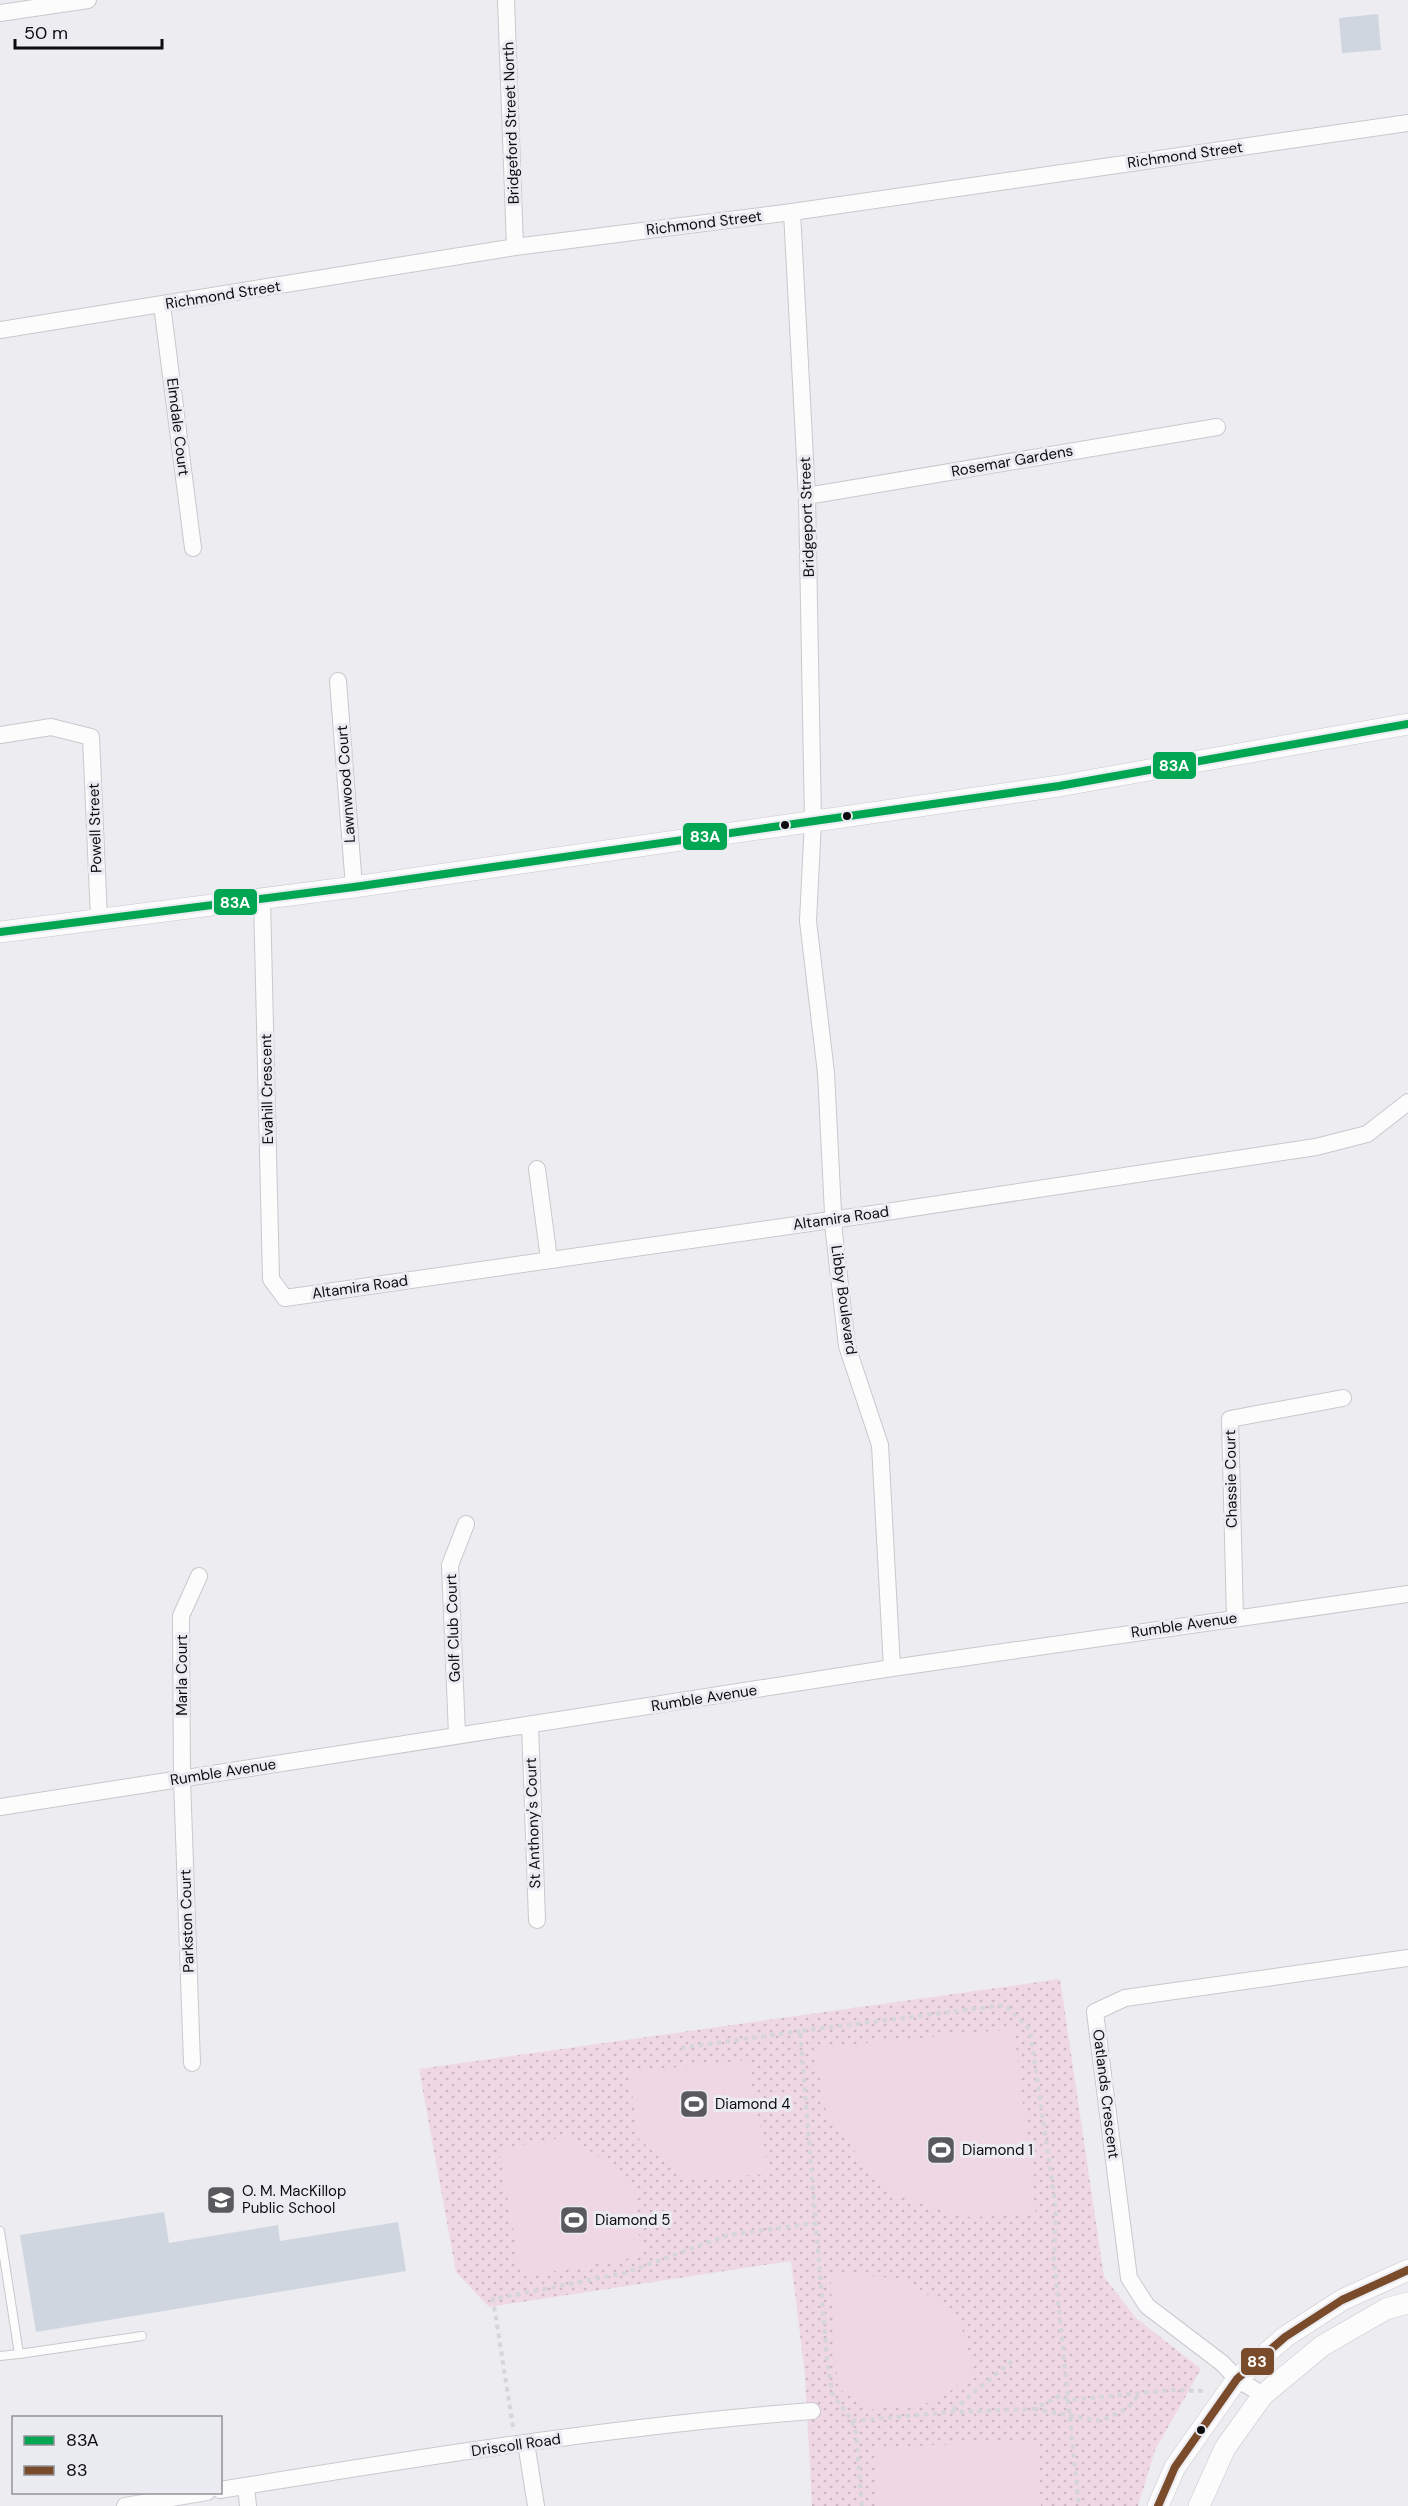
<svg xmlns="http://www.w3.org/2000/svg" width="1408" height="2506" font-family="'DM Sans',sans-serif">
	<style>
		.grass { fill: url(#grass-dots) }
		.garden { fill: #efd7e4 }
		.building { fill: #d0d6e0 }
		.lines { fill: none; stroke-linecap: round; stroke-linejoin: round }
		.service-casing { stroke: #c9c9cd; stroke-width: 10 }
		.minor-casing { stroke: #c9c9cd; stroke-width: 18 }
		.tertiary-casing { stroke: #c9c9cd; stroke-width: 22 }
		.path { stroke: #d6d6d7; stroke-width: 4; stroke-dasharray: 4.5 4.5; stroke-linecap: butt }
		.service { stroke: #fcfcfd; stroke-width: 8 }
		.minor { stroke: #fcfcfd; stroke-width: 16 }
		.tertiary { stroke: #fcfcfd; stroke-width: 21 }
		.bus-1-casing { stroke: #ebebf2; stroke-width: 12 }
		.bus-2-casing { stroke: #ebebf2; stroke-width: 12 }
		.bus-1 { stroke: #00a651; stroke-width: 8 }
		.bus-2 { stroke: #7a4b2a; stroke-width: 8 }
		.bus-dot { fill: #0c0c0f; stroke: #ebebf2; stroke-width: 2 }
		.labels { text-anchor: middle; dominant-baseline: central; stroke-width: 6; stroke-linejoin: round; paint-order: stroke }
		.street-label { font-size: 15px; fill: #0c0c0f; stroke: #ebebf2 }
		.poi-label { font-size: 15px; fill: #0c0c0f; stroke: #ebebf2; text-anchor: start }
		.line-badge { stroke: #ebebf2; stroke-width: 2 }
		.badge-label { font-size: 16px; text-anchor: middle; font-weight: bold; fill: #fff }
	</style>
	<defs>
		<pattern id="grass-dots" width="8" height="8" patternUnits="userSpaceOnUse" patternTransform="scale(1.5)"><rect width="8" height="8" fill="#efd7e4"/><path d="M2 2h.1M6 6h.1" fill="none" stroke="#ccb7c2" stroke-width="1.8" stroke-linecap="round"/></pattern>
	</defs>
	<rect width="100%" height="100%" fill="#ececf1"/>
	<path class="grass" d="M1060 1979 1104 2277 1136 2318 1201 2369 1155 2450 1138 2506H812L805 2375 791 2261 489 2307 456 2272 419 2069Z"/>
	<path class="garden" d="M1014 2029 1036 2215 963 2217 882 2189 826 2111 814 2048Z
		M747 2060 769 2174 684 2180 637 2137 630 2072Z
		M571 2136 633 2184 642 2256 521 2277 499 2149Z
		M830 2273 905 2279 958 2316 971 2359 970 2377 935 2402 869 2410 838 2388Z
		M1037 2440 1041 2506H877L874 2448Z"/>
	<path class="building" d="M1378 14 1381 50 1342 53 1339 18Z
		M164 2212 169 2243 278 2225 280 2241 398 2222 406 2271 36 2332 20 2235Z"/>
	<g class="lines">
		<g class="service-casing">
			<path id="service" d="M0 2231 19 2354 0 2356
				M19 2354 142 2336"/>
		</g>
		<g class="minor-casing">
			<path id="minor" d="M506 0 515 247
				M0 13 88 0
				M792 212 807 496 813 821 808 921 826 1073 834 1233 847 1346 880 1445 892 1668
				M162 305 193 548
				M0 330 515 247 792 212 1408 123
				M807 496 1217 427
				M338 681 354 887
				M0 735 51 727 91 737 99 918
				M262 899 271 1279 285 1298 866 1215 1316 1147 1367 1134 1408 1102
				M537 1169 549 1259
				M1235 1618 1230 1419 1343 1398
				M530 1725 537 1920
				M457 1735 450 1565 466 1524
				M0 1807 892 1668 1408 1594
				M192 2063 182 1779 181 1616 199 1576
				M1263 2395 1237 2379 1222 2363 1147 2306 1129 2278 1095 2012 1125 1998 1408 1958
				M526 2443 536 2506
				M246 2486 248 2506
				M220 2490C417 2458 614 2426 812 2411
				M125 2506 207 2492"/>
		</g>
		<g class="tertiary-casing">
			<path id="tertiary" d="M0 932 354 887 1059 786 1408 724
				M1158 2506 1175 2467 1237 2379 1285 2337 1342 2300 1408 2270
				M1199 2506 1225 2448 1263 2395 1322 2346 1386 2309 1408 2303"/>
		</g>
		<path class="path" d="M681 2048 800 2031
			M1034 2409 1101 2421 1128 2408 1139 2394
			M953 2410 1012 2361
			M852 2421 951 2412 1034 2409 1059 2396 1069 2400 1173 2390 1205 2391
			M513 2427 493 2299 625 2273 728 2235 815 2223
			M862 2506 856 2433 852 2421 832 2393 827 2360 800 2031 1005 2005 1030 2030 1056 2209 1054 2260 1079 2506"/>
		<use href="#service" class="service"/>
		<use href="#minor" class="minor"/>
		<use href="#tertiary" class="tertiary"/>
		<g class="bus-1-casing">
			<path id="bus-1" d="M0 932 354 887 1059 786 1408 724"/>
		</g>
		<g class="bus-2-casing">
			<path id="bus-2" d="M1158 2506 1175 2467 1237 2379 1285 2337 1342 2300 1408 2270"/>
		</g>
		<use href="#bus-1" class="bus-1"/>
		<use href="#bus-2" class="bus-2"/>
	</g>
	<defs>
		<g id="stadium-square" transform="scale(1.5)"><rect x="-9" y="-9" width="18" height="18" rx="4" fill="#5a5a5e" stroke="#ebebf2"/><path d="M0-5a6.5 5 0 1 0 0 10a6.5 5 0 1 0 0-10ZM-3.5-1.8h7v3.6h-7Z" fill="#fff"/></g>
		<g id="school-square" transform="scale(1.5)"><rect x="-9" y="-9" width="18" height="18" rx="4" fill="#5a5a5e" stroke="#ebebf2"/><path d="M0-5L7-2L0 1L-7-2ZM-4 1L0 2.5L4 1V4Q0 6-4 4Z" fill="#fff"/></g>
	</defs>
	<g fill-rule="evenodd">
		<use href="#stadium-square" x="694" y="2104"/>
		<use href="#stadium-square" x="941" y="2150"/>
		<use href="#school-square" x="221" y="2200"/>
		<use href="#stadium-square" x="574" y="2220"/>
	</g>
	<g class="bus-dot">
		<circle cx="847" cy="816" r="5"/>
		<circle cx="785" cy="825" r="5"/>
		<circle cx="1201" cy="2430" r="5"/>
	</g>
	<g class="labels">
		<g class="street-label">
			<text transform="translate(511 123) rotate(-92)">Bridgeford Street North</text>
			<text transform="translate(1185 155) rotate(-8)">Richmond Street</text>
			<text transform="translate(704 223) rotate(-7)">Richmond Street</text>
			<text transform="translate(223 295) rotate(-9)">Richmond Street</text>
			<text transform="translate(178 427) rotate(83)">Elmdale Court</text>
			<text transform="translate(1012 461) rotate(-10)">Rosemar Gardens</text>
			<text transform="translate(807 517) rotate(-92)">Bridgeport Street</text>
			<text transform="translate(346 784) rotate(-94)">Lawnwood Court</text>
			<text transform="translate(95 828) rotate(-92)">Powell Street</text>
			<text transform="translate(267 1089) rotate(-91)">Evahill Crescent</text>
			<text transform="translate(841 1218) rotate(-8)">Altamira Road</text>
			<text transform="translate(360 1287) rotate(-8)">Altamira Road</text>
			<text transform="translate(844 1300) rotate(82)">Libby Boulevard</text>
			<text transform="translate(1231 1479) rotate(-91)">Chassie Court</text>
			<text transform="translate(1184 1625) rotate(-8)">Rumble Avenue</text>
			<text transform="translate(453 1628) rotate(-92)">Golf Club Court</text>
			<text transform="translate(182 1675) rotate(-90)">Marla Court</text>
			<text transform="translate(704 1698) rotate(-9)">Rumble Avenue</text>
			<text transform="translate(223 1772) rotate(-9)">Rumble Avenue</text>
			<text transform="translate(533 1823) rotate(-92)">St Anthony's Court</text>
			<text transform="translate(187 1921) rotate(-92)">Parkston Court</text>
			<text transform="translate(1106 2094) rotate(83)">Oatlands Crescent</text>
			<text transform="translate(516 2445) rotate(-8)">Driscoll Road</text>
		</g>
		<g class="poi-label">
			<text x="715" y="2104">Diamond 4</text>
			<text x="962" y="2150">Diamond 1</text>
			<text x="242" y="2191">O. M. MacKillop<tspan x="242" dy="17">Public School</tspan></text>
			<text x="595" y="2220">Diamond 5</text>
		</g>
	</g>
	<g class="line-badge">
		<rect x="1152" y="751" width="45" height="29" rx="6" fill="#00a651"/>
		<rect x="682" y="822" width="46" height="29" rx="6" fill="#00a651"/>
		<rect x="213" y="888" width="45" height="28" rx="6" fill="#00a651"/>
		<rect x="1240" y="2347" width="35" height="29" rx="6" fill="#7a4b2a"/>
	</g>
	<g class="badge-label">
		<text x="1174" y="771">83A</text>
		<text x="705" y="842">83A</text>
		<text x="235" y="908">83A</text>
		<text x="1257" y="2367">83</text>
	</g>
	<rect x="12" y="2416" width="210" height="78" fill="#ebebf2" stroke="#929297" stroke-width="1.5"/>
	<rect x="24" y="2436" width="30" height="9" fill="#00a651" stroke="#929297" stroke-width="1.5"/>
	<text x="66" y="2446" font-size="18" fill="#0c0c0f">83A</text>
	<rect x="24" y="2466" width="30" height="9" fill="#7a4b2a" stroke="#929297" stroke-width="1.5"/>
	<text x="66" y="2476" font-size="18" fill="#0c0c0f">83</text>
	<path d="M15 39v9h147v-9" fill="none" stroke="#0c0c0f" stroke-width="3"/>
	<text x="24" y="39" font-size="18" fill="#0c0c0f" stroke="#ebebf2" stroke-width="4.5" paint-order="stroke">50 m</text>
</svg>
